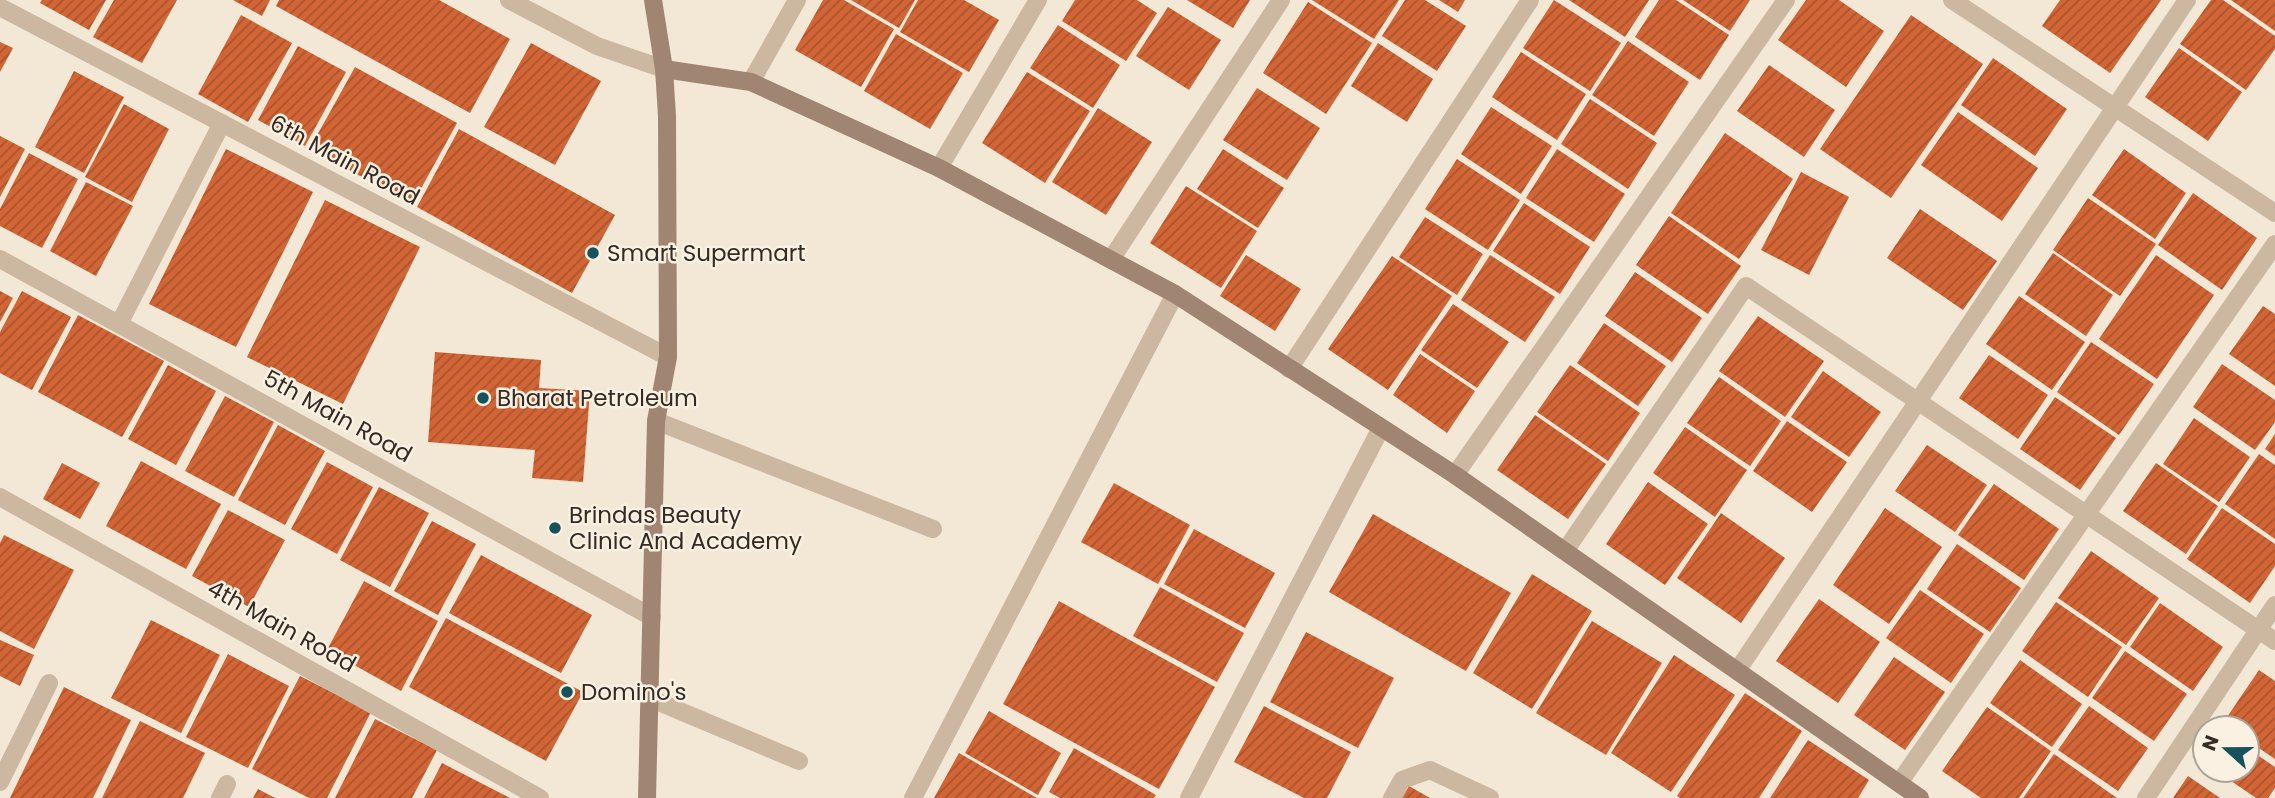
<svg xmlns="http://www.w3.org/2000/svg" width="2275" height="798" font-family="Poppins,sans-serif">
	<style>
		.building { fill: url(#building-hatch) }
		.lines { fill: none; stroke-linecap: round; stroke-linejoin: round }
		.street { stroke: #ccb7a1; stroke-width: 18 }
		.secondary { stroke: #a08672; stroke-width: 18 }
		.poi-dot { fill: #16525b; stroke: #fbf1e2; stroke-width: 2.5 }
		.labels { text-anchor: middle; dominant-baseline: central; stroke-width: 5; stroke-linejoin: round; paint-order: stroke }
		.street-label { font-size: 23px; fill: #352b25; stroke: #fbf1e2 }
		.poi-label { font-size: 23px; fill: #352b25; stroke: #fbf1e2; text-anchor: start }
	</style>
	<defs>
		<pattern id="building-hatch" width="6" height="6" patternUnits="userSpaceOnUse" patternTransform="scale(1.75)"><rect width="6" height="6" fill="#d26535"/><path d="M-1 1l2-2M0 6l6-6M5 7l2-2" fill="none" stroke="#ab532d"/></pattern>
	</defs>
	<rect width="100%" height="100%" fill="#f3e7d6"/>
	<path class="building" d="M42 0H106L89 30 40 3Z
		M114 0H177L142 63 93 37Z
		M233 0H270L262 16Z
		M279 0H439L510 39 470 113 276 6Z
		M823 0H844L894 29 861 87 795 50Z
		M851 0H915L899 28Z
		M918 0H964L999 20 969 72 900 32Z
		M1075 0H1137L1157 13 1126 61 1062 21Z
		M1187 0H1250L1233 28Z
		M1312 0H1399L1374 39Z
		M1405 0H1425L1466 26 1437 71 1382 36Z
		M1439 0H1465L1458 12Z
		M1554 0 1621 43 1590 91 1523 48Z
		M1569 0H1649L1625 37Z
		M1659 0H1676L1729 35 1700 80 1635 37Z
		M1683 0H1750L1730 31Z
		M1806 0H1839L1884 31 1846 87 1778 40Z
		M2060 0H2161L2110 73 2042 26Z
		M2211 0H2223L2275 36V49L2246 90 2180 44Z
		M2231 0H2275V31Z
		M1308 2 1372 43 1326 114 1263 73Z
		M1168 7 1221 40 1189 90 1136 56Z
		M241 15 292 43 248 122 198 94Z
		M1911 15 1983 64 1891 198 1820 149Z
		M1058 25 1120 65 1093 108 1030 68Z
		M896 34 963 73 930 129 864 91Z
		M1628 41 1689 82 1654 136 1592 95Z
		M0 42 13 48 0 72Z
		M531 43 601 81 555 165 484 127Z
		M1378 43 1433 79 1407 122 1351 86Z
		M298 46 346 72 305 146 258 120Z
		M2179 48 2242 92 2208 141 2145 97Z
		M1521 52 1586 94 1557 140 1492 97Z
		M1993 58 2067 109 2035 156 1961 105Z
		M1769 65 1835 110 1804 157 1737 111Z
		M355 67 457 123 412 205 310 148Z
		M74 71 124 97 84 173 35 147Z
		M1027 72 1090 111 1045 183 982 143Z
		M1257 88 1320 128 1287 180 1223 140Z
		M1590 99 1657 143 1628 189 1561 144Z
		M124 104 169 129 132 202 85 177Z
		M1491 107 1552 146 1521 194 1461 154Z
		M1098 108 1152 142 1106 215 1052 182Z
		M1958 112 2038 168 2002 221 1921 165Z
		M459 129 615 215 572 293 417 207Z
		M1725 133 1793 179 1739 259 1671 213Z
		M0 136 25 149 0 197Z
		M226 149 313 192 236 347 149 304Z
		M1223 149 1284 188 1258 228 1197 189Z
		M1557 149 1625 194 1594 242 1526 198Z
		M2124 149 2186 193 2155 239 2092 195Z
		M29 153 78 179 42 248 0 226V209Z
		M1457 159 1520 200 1488 250 1425 209Z
		M1801 172 1849 197 1809 275 1761 250Z
		M86 182 133 206 96 276 50 251Z
		M1186 186 1257 231 1221 288 1150 243Z
		M2193 193 2257 238 2222 290 2158 245Z
		M2088 198 2156 244 2120 296 2053 250Z
		M325 200 420 247 343 404 247 357Z
		M1524 203 1590 247 1560 294 1493 251Z
		M1920 209 1997 261 1963 310 1887 258Z
		M1669 216 1741 266 1708 314 1636 265Z
		M1425 217 1483 254 1457 295 1399 257Z
		M2053 253 2113 295 2086 336 2025 294Z
		M1246 255 1301 289 1275 331 1220 296Z
		M1490 255 1555 297 1525 342 1461 300Z
		M2156 255 2214 295 2157 379 2099 339Z
		M1392 256 1452 296 1388 390 1328 349Z
		M1635 272 1702 318 1672 362 1605 316Z
		M0 291 13 298 0 322Z
		M22 291 71 317 32 390 0 373V332Z
		M2019 296 2085 342 2052 390 1986 344Z
		M1453 304 1509 342 1477 388 1421 350Z
		M2263 306 2275 314V386L2229 354Z
		M78 315 164 361 122 437 38 392Z
		M1758 316 1824 361 1785 417 1719 371Z
		M1604 323 1666 366 1638 406 1577 363Z
		M2091 342 2154 384 2119 435 2057 392Z
		M435 352 541 360 539 388 590 391 583 482 532 478 535 450 428 442Z
		M1420 354 1475 391 1447 433 1393 395Z
		M1989 355 2048 395 2018 439 1959 398Z
		M2222 364 2275 400V422L2255 450 2193 407Z
		M168 365 216 391 176 465 128 439Z
		M1570 365 1640 413 1608 461 1537 412Z
		M1823 371 1881 412 1849 457 1791 417Z
		M1719 377 1781 421 1750 466 1687 423Z
		M225 396 274 422 234 497 185 471Z
		M2055 397 2116 438 2080 490 2020 449Z
		M1535 415 1606 464 1568 519 1497 470Z
		M2194 418 2250 457 2219 502 2163 464Z
		M1787 421 1847 462 1812 512 1753 471Z
		M278 425 325 451 285 525 238 500Z
		M1685 427 1747 470 1715 517 1653 473Z
		M2275 434V456L2265 449Z
		M1927 445 1987 485 1955 532 1895 491Z
		M2259 454 2275 465V539L2225 504Z
		M141 461 221 504 186 569 106 526Z
		M327 462 373 487 337 554 291 529Z
		M62 463 100 483 80 519 43 499Z
		M2156 463 2218 506 2186 554 2123 511Z
		M1648 482 1708 524 1665 585 1606 544Z
		M1114 483 1190 525 1158 584 1081 542Z
		M1994 484 2059 529 2024 580 1958 535Z
		M379 487 429 513 390 587 340 560Z
		M1885 508 1942 547 1889 624 1833 585Z
		M2222 508 2275 544V566L2250 603 2187 559Z
		M228 510 285 540 249 607 192 576Z
		M1721 513 1785 558 1741 623 1677 578Z
		M1373 514 1511 593 1466 671 1329 592Z
		M432 521 476 544 438 615 394 591Z
		M1194 529 1275 573 1245 628 1164 584Z
		M4 535 74 570 34 649 0 631V543Z
		M1957 544 2021 588 1990 632 1927 589Z
		M2091 551 2159 598 2126 645 2058 598Z
		M481 555 592 615 561 673 449 613Z
		M1532 574 1592 611 1532 709 1473 673Z
		M364 581 438 621 401 691 327 650Z
		M1160 587 1244 633 1217 682 1133 636Z
		M1920 590 1984 634 1951 683 1886 638Z
		M1819 599 1880 642 1838 703 1776 661Z
		M1059 601 1215 687 1159 789 1003 704Z
		M2056 602 2122 647 2088 697 2022 651Z
		M2160 603 2223 647 2193 691 2130 647Z
		M446 618 583 692 546 761 409 687Z
		M151 620 220 655 181 733 111 698Z
		M1592 621 1662 663 1606 755 1536 713Z
		M1306 632 1394 678 1358 748 1270 702Z
		M0 640 34 655 20 686 0 676Z
		M2125 651 2187 694 2154 741 2092 698Z
		M228 654 289 686 248 768 186 737Z
		M1674 655 1735 695 1671 792 1611 753Z
		M1894 657 1945 692 1905 750 1854 715Z
		M2020 660 2082 704 2052 747 1990 703Z
		M2259 670 2275 681V759L2247 740V728H2230L2223 723Z
		M300 676 371 712 327 798H309L252 769Z
		M64 687 131 720 93 798H10Z
		M1745 693 1802 731 1759 798H1680L1677 796Z
		M1264 706 1351 752 1327 798H1304L1234 762Z
		M2089 706 2148 748 2118 791 2058 750Z
		M1987 707 2051 751 2019 798H1981L1942 771Z
		M989 711 1061 753 1038 795 965 753Z
		M375 719 437 750 412 798H335Z
		M140 721 205 753 183 798H102Z
		M1808 740 1869 780 1858 798H1770Z
		M1074 748 1156 795 1154 798H1060L1049 792Z
		M2247 748 2275 767V788L2268 798H2256L2215 770H2247Z
		M959 753 1037 798H934Z
		M2054 754 2117 798H2023Z
		M442 763 510 798H424Z
		M2188 776 2220 798H2173Z
		M1409 786 1430 798H1402Z
		M258 789 275 798H253Z"/>
	<g class="lines">
		<path class="street" d="M509 0 597 46 664 69
			M1952 0 2275 213
			M0 7 668 357
			M751 82 797 0
			M939 168 1038 0
			M1112 258 1281 0
			M0 259 652 617
			M119 324 222 123
			M1289 369 1530 0
			M656 421 933 529
			M1455 475 1786 0
			M0 497 540 798
			M1565 551 1746 286 2275 641
			M1737 671 2187 0
			M649 698 799 761
			M0 782 49 683
			M1899 783 2275 244
			M220 798 227 784
			M913 798 1175 294
			M1189 798 1381 428
			M1392 798 1402 780 1430 770 1490 798
			M2146 798 2275 605"/>
		<path class="secondary" d="M664 69 751 82 939 168 1175 294 1455 475 1920 798
			M647 798 656 421 668 357 667 116 664 69 653 0"/>
	</g>
	<g class="poi-dot">
		<circle cx="593" cy="253" r="7"/>
		<circle cx="483" cy="398" r="7"/>
		<circle cx="555" cy="528" r="7"/>
		<circle cx="567" cy="692" r="7"/>
	</g>
	<g class="labels">
		<g class="street-label">
			<text transform="translate(345 160) rotate(28)">6th Main Road</text>
			<text transform="translate(338 416) rotate(29)">5th Main Road</text>
			<text transform="translate(282 626) rotate(29)">4th Main Road</text>
		</g>
		<g class="poi-label">
			<text x="607" y="253">Smart Supermart</text>
			<text x="497" y="398">Bharat Petroleum</text>
			<text x="569" y="515">Brindas Beauty<tspan x="569" dy="26">Clinic And Academy</tspan></text>
			<text x="581" y="692">Domino's</text>
		</g>
	</g>
	<g transform="translate(2226 749) rotate(291)"><circle r="33" fill="#fbf1e2" stroke="#aca296" stroke-width="2"/>
	<path d="M0-5L12 26L0 18L-12 26Z" fill="#16525b"/>
	<text y="-10" font-size="19" font-weight="bold" text-anchor="middle" fill="#352b25">N</text>
	</g>
</svg>
